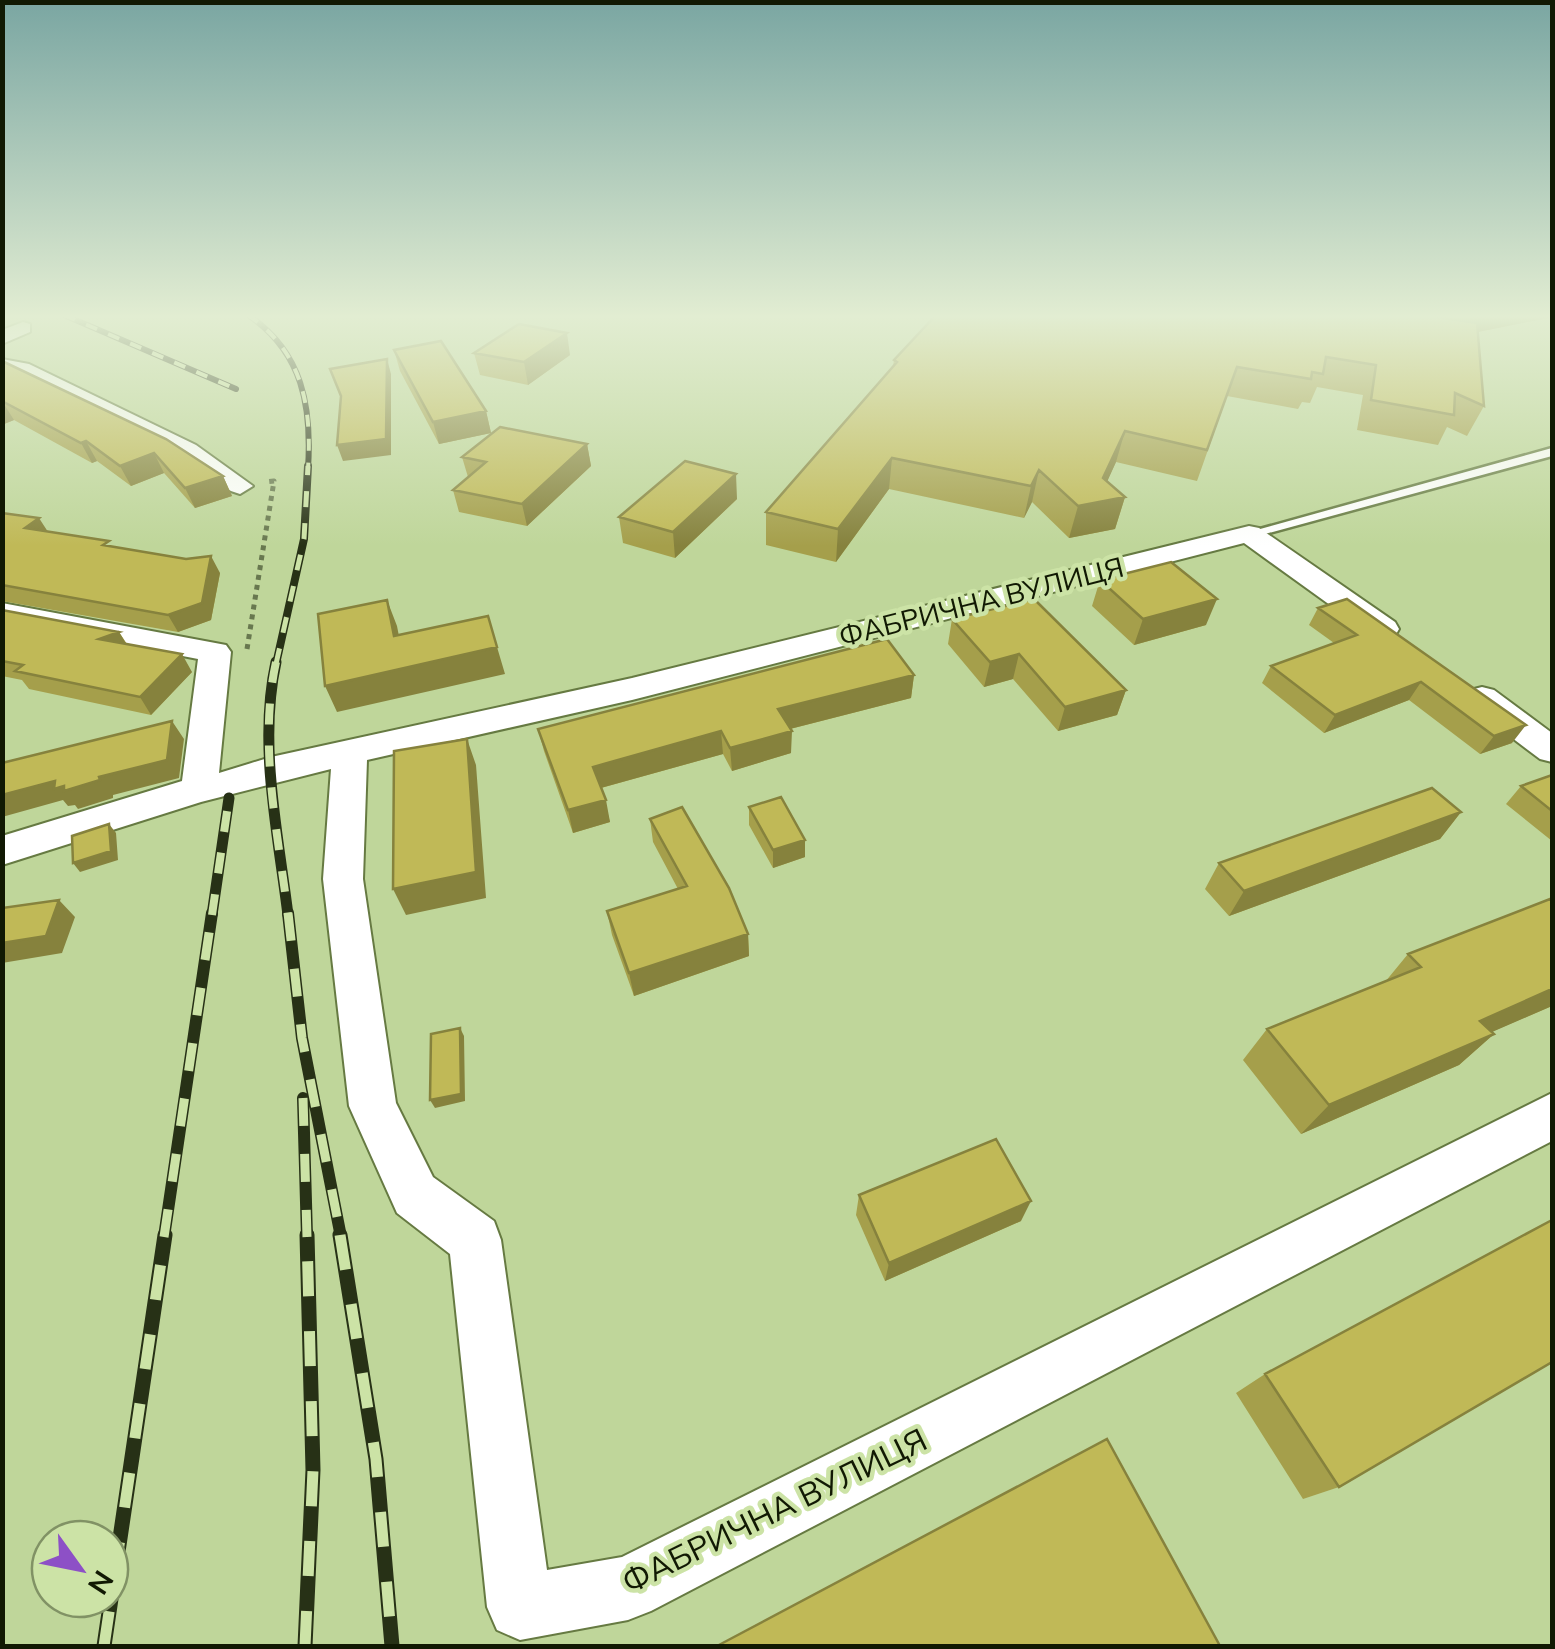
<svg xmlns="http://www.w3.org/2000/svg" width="1555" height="1649" font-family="Mulish,sans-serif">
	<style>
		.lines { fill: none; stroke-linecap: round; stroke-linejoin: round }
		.service-casing { stroke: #667a42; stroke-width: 5 }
		.minor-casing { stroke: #667a42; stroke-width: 4 }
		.path { stroke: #68784f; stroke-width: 5; stroke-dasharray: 5 5; stroke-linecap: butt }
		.service { fill: #fff; fill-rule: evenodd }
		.minor { fill: #fff; fill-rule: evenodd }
		.rail-far4-casing { stroke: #273116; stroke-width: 6 }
		.rail-far3-casing { stroke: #273116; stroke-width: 8 }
		.rail-far2-casing { stroke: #273116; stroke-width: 11 }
		.rail-far1-casing { stroke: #273116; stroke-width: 12 }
		.rail-casing { stroke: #273116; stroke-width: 15 }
		.rail-far4 { stroke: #cce3a6; stroke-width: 4; stroke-dasharray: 12; stroke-linecap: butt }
		.rail-far3 { stroke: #cce3a6; stroke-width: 5; stroke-dasharray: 16; stroke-linecap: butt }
		.rail-far2 { stroke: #cce3a6; stroke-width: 8; stroke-dasharray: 21; stroke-linecap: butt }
		.rail-far1 { stroke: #cce3a6; stroke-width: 9; stroke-dasharray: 28; stroke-linecap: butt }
		.rail { stroke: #cce3a6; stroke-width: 11; stroke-dasharray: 35; stroke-linecap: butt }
		.wall { fill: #a59f4b }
		.shaded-wall { fill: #86823d }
		.building { fill: #c0b957; stroke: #86823d; stroke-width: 2.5 }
		.labels { text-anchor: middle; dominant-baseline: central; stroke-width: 9; stroke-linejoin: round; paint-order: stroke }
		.street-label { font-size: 28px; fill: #111903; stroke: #cce3a6 }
		.near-street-label { font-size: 32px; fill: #111903; stroke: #cce3a6 }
	</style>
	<rect width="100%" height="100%" fill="#bfd69a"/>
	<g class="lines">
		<g class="service-casing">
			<path id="service" d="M1552 448V456L1254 537 1242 534Z"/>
		</g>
		<g class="minor-casing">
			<path id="minor" d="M23 322 30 324V332L2 344V330Z
				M2 359 29 364 196 445 253 486 240 494 231 491 178 455 17 374 2 371Z
				M1249 526 1259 528 1395 622 1399 629 1395 636H1373L1244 543 632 700 367 760 363 879 396 1103 433 1177 494 1221 501 1240 547 1570 622 1557 1552 1093V1141L651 1611 628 1620 520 1640 497 1630 487 1607 450 1254 397 1213 349 1106 323 879 331 769 201 802 2 865V836L182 781 198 659 2 621V603L226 645 231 652 219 773 271 757 632 678Z
				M1482 687 1494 690 1552 733V762L1540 759 1470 706 1466 698 1470 690Z"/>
		</g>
		<path class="path" d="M247 649 274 481 266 482"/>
		<use href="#service" class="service"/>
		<use href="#minor" class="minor"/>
		<g class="rail-far4-casing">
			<path id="rail-far4" d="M64 315 236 389
				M248 315C303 352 312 407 308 469"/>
		</g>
		<g class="rail-far3-casing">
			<path id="rail-far3" d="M276 664 304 539 308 466"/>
		</g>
		<g class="rail-far2-casing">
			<path id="rail-far2" d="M276 662C258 744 278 833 288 915
				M212 915 229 798"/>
		</g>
		<g class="rail-far1-casing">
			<path id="rail-far1" d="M288 913 302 1038 341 1237
				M303 1098 307 1237
				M164 1237 212 913"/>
		</g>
		<g class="rail-casing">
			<path id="rail" d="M340 1235 376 1459 392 1646
				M104 1646 165 1235
				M305 1646 313 1470 307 1235"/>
		</g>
		<use href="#rail-far4" class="rail-far4"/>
		<use href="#rail-far3" class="rail-far3"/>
		<use href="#rail-far2" class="rail-far2"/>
		<use href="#rail-far1" class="rail-far1"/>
		<use href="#rail" class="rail"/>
	</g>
	<path class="wall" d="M936 315H1552V317L1478 332 1484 406 1467 436 1447 427 1438 445 1357 430 1363 395 1317 387 1310 403 1302 402 1298 409 1227 396 1197 481 1116 462 1107 481 1125 497 1115 529 1069 538 1032 502 1024 518 889 489 836 562 766 545V512L893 366 894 360Z
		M394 350 486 411 491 433 439 444 400 371Z
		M474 353 570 355 528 385 480 375Z
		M2 361 223 476 232 496 195 508 164 473 131 486 97 461 92 463 14 420 4 424 2 423Z
		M587 444 591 466 527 526 459 512 453 490 468 477 462 457Z
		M737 499 675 558 623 543 619 517Z
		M2 513 48 531 220 573 211 620 178 632 2 601Z
		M1100 580 1206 625 1134 645 1092 606Z
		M1318 608 1512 743 1480 754 1409 700 1324 733 1262 683 1271 666 1334 643 1309 625Z
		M2 610 119 632 127 644 192 672 151 715 29 689 22 680 2 676Z
		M952 619 1126 690 1117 715 1058 731 1013 679 984 687 948 644Z
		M914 675 911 698 790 729 791 753 732 771 723 754 601 788 610 822 573 833 544 751 538 729Z
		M1552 775V841L1506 804 1521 786Z
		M749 807 805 857 773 868 749 825Z
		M1461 812 1440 839 1229 916 1205 889 1219 863Z
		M650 819 748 934 749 956 634 996 612 935 607 911 678 889 653 842Z
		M1552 901V1006L1491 1032 1494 1034 1459 1065 1301 1134 1243 1060 1267 1029 1385 982 1408 954Z
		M859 1195 1021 1221 885 1281 856 1215Z
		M1265 1374 1339 1487 1303 1499 1236 1393Z"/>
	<path class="shaded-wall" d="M1472 315H1552V317L1462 335Z
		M567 333 570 355 528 385 524 362Z
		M387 359 391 374V455L343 461 337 445Z
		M2 401 14 420 4 424 2 421Z
		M486 411 491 433 439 444 433 422Z
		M1125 431 1116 462 1098 502 1125 497 1115 529 1069 538 1078 506 1103 478Z
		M86 441 97 461 92 463 81 443Z
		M587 444 591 466 527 526 522 504Z
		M154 453 164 473 131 486 120 466Z
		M892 458 889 489 836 562 838 529Z
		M1039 470 1032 502 1024 518 1031 486Z
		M736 474 737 499 675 558 673 532Z
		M223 476 232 496 195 508 185 488Z
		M39 518 50 535 25 528Z
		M211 556 220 573 211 620 178 632 168 615Z
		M1217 599 1206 625 1134 645 1143 619Z
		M387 600 397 626 404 662 394 636Z
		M119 632 130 650 99 639Z
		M497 647 505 674 337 712 325 686Z
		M182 654 192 672 151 715 140 697Z
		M1019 654 1013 679 984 687 990 662Z
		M914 675 911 698 778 732V709Z
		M1421 682 1409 700 1324 733 1335 715Z
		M1126 690 1117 715 1058 731 1065 707Z
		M172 721 184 739 179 778 113 795V798L78 809 75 805 68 806 63 800 2 817V795L55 781 64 786 99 777Z
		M1526 725 1512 743 1480 754 1494 736Z
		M721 731 723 754 597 789 593 767Z
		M792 731 791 753 732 771 730 748Z
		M467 739 476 765 486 898 406 915 393 889Z
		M606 800 610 822 573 833 568 810Z
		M1461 812 1440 839 1229 916 1244 891Z
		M109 824 116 833 118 860 80 872 73 863Z
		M805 840V857L773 868V850Z
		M59 900 75 917 62 953 2 963V943Z
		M748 934 749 956 634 996 629 973Z
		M1552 989V1006L1446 1052 1480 1021Z
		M460 1028 464 1036 465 1101 435 1108 430 1100Z
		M1494 1034 1459 1065 1301 1134 1329 1105Z
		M1031 1201 1021 1221 885 1281 889 1263Z"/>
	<path class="building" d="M936 315H1424L1477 323 1484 406 1455 393 1454 415 1371 400 1376 365 1326 357 1323 374 1312 372 1311 379 1237 367 1207 450 1125 431 1103 478 1125 497 1078 506 1039 470 1031 486 892 458 838 529 766 512 897 362 894 360Z
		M519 324 567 333 524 362 474 353Z
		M441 341 486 411 433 422 394 350Z
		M387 359 386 439 337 445 341 396 330 369Z
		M2 361 166 439 223 476 185 488 154 453 120 466 86 441 81 443 2 401Z
		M500 427 587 444 522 504 453 490 486 462 462 457Z
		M685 461 736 474 673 532 619 517Z
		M2 513 39 518 25 528 109 541 103 545 186 559 211 556 202 603 168 615 2 585Z
		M1171 562 1217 599 1143 619 1100 580Z
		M1034 599 1126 690 1065 707 1019 654 990 662 952 619Z
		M1347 599 1526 725 1494 736 1421 682 1335 715 1271 666 1357 635 1318 608Z
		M387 600 394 636 488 616 497 647 325 686 318 614Z
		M2 610 119 632 99 639 182 654 140 697 15 671 23 665 2 661Z
		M887 639 914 675 778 709 792 731 730 748 721 731 593 767 606 800 568 810 538 729Z
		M172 721 167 760 99 777 100 780 64 791V786L54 789 55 781 2 795V763Z
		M467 739 476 872 393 889 394 751Z
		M1552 775V811L1521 786Z
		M1432 788 1461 812 1244 891 1219 863Z
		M781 797 805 840 773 850 749 807Z
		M682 807 729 888 748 934 629 973 607 911 687 886 650 819Z
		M109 824 111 851 73 863 72 836Z
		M1550 899 1552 901V989L1480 1021 1494 1034 1329 1105 1267 1029 1421 967 1408 954Z
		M59 900 46 936 2 943V908Z
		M460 1028 461 1094 430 1100 431 1034Z
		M996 1139 1031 1201 889 1263 859 1195Z
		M1552 1220V1362L1339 1487 1265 1374Z
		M1107 1439 1220 1646H717Z"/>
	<linearGradient id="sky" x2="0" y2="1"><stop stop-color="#7aa6a2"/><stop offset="0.58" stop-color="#e2edd2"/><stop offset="1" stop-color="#e2edd2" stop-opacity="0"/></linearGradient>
	<rect width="1555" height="546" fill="url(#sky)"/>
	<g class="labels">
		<g class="street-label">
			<text transform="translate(981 601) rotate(-14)">ФАБРИЧНА ВУЛИЦЯ</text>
		</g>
		<g class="near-street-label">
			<text transform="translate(774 1510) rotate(-26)">ФАБРИЧНА ВУЛИЦЯ</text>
		</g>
	</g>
	<rect width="1555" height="1649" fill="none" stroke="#111903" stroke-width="10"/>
	<g transform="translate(80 1569) rotate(123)"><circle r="48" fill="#cce3a6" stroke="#819265" stroke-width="2.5"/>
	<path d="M0-8L18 38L0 25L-18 38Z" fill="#8d50c6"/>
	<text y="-15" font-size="28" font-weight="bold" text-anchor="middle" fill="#111903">N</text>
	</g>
</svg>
